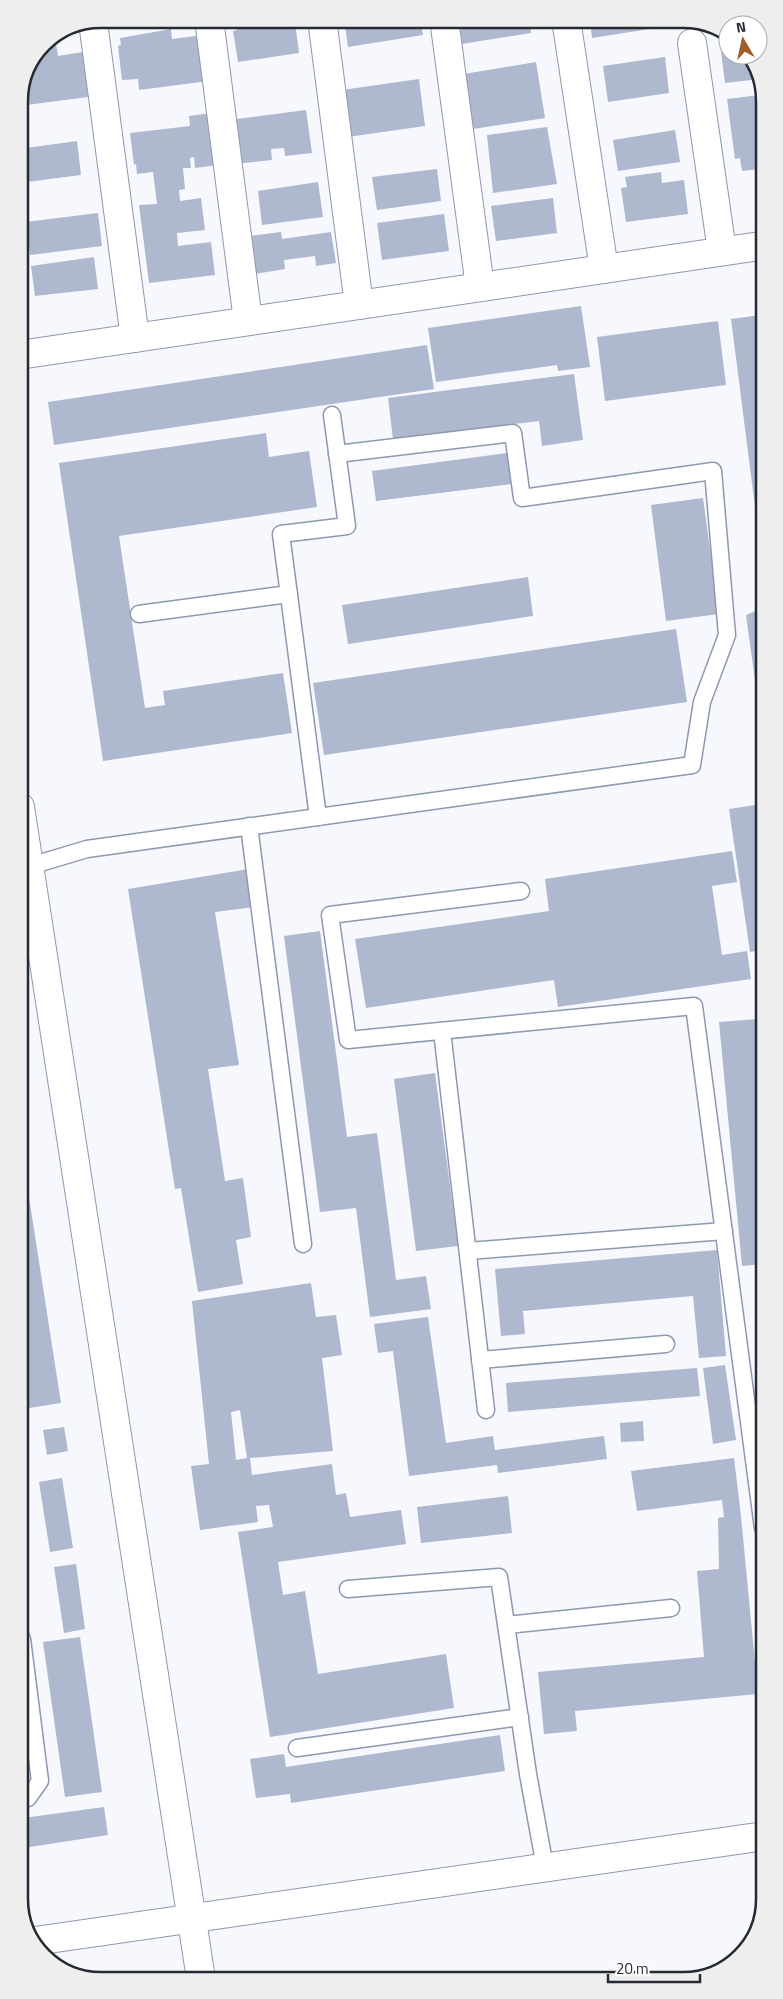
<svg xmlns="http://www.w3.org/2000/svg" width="783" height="1999" font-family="'Titillium Web',sans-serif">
<rect width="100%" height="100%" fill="#f6f8fd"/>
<g fill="#aeb8cf" fill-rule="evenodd">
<path d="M235,19H269L270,25L295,22L299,53L238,62L233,31L237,30Z"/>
<path d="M344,19H420L423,35L348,47Z"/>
<path d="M459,19H529L531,33L462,44Z"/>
<path d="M590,19H674L675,25L592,38Z"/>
<path d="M171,29L172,39L203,35L209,81L139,90L138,79L122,80L118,46L121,45L120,38Z"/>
<path d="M55,37L58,56L83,52L88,97L19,106V95L43,42Z"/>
<path d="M728,51V55H746L760,74V79L725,83L721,52Z"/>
<path d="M665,57L669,93L608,102L603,66Z"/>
<path d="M536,62L545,118L473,129L464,74Z"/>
<path d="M419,79L425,126L348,137L342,90Z"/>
<path d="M760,95V169L742,171L740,158L735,159L727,99Z"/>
<path d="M306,110L312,153L285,156L284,148L271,149L272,160L235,164L229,120Z"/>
<path d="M212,113L218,165L195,168L194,157L190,158L191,168H183L185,189L179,190L180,201L201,198L205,230L177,233L178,246L211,242L215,275L149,283L139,205L157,204L153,172L137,174L136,164L134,165L130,133L190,126L189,116Z"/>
<path d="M547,127L557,184L493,193L487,135Z"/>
<path d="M675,130L680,162L618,171L613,140Z"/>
<path d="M77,141L81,175L19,183V149Z"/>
<path d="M437,169L441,201L377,210L372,177Z"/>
<path d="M661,172L662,183L684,180L688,214L626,222L621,188L627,187L625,177Z"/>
<path d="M318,182L323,217L262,225L258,191Z"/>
<path d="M553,198L557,233L496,241L491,206Z"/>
<path d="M98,213L102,246L30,255L26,222Z"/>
<path d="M444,214L449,251L382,260L377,223Z"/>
<path d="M281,232L282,239L331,232L336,263L316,266L315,256L284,260L285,269L255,274L250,236Z"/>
<path d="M94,257L98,289L35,296L31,266Z"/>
<path d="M581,306L590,367L558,371L557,365L436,382L428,328Z"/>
<path d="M761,315V546H760L731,319Z"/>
<path d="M718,321L726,385L605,401L597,337Z"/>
<path d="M427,345L434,389L54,445L48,402Z"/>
<path d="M574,374L583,440L542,446L539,421L393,439L388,398Z"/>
<path d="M266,433L269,457L309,451L317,507L119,536L145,708L165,705L163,691L283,673L292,733L103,761L59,463Z"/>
<path d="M507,453L511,484L376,501L372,471Z"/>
<path d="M703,498L719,614L666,621L651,505Z"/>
<path d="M528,577L533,616L348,644L342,605Z"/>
<path d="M761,609V694L757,695L746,615Z"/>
<path d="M676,629L687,702L324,755L313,683Z"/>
<path d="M762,804V950L750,952L729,809Z"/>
<path d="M732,851L737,882L712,886L722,955L747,951L751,979L558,1007L554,980L366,1008L355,939L549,911L545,879Z"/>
<path d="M249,869L255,907L215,912L239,1065L208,1069L225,1181L243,1178L251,1237L236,1240L243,1284L198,1292L181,1188L175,1189L128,889Z"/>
<path d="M320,931L347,1137L377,1133L396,1280L426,1276L431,1309L370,1317L356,1208L320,1212L284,936Z"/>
<path d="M758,1019L762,1060L763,1264L742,1266L719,1022Z"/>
<path d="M435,1073L458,1246L416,1251L394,1079Z"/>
<path d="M21,1165H24L61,1403L23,1409Z"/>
<path d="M717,1250L726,1356L699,1358L693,1296L523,1311L525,1334L501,1336L495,1269Z"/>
<path d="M311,1283L316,1317L336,1315L342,1355L322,1358L333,1451L250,1458L252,1475L332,1464L336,1495L346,1493L350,1517L401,1510L406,1544L278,1562L283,1595L305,1591L318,1674L446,1654L454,1708L270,1737L238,1532L273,1527L269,1505L256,1506L258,1522L200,1530L191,1466L209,1464L192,1301ZM240,1410L247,1458L236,1460L231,1412Z"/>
<path d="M428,1317L446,1443L493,1436L495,1450L604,1436L607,1459L498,1473L497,1465L409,1476L393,1351L378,1353L374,1324Z"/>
<path d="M725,1365L736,1440L713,1444L703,1368Z"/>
<path d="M697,1368L700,1396L508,1412L506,1383Z"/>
<path d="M643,1421L644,1441L621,1442L620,1423Z"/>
<path d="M64,1427L68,1451L47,1455L43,1430Z"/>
<path d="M734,1458L741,1516L758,1694L575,1711L577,1731L544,1734L538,1672L704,1657L697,1571L719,1569L718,1518L724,1517L722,1500L637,1511L631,1471Z"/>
<path d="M62,1478L73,1548L50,1552L39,1482Z"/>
<path d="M508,1496L512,1533L421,1543L417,1507Z"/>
<path d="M76,1564L85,1629L64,1633L54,1567Z"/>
<path d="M80,1637L102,1792L65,1797L43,1642Z"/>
<path d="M500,1735L505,1771L291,1803L290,1794L256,1798L250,1759L284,1754L286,1767Z"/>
<path d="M104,1807L108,1835L23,1848V1818Z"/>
</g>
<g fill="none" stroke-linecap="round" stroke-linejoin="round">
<g stroke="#8e98ae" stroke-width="19">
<g id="lane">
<path d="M139,614L289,594"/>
<path d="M318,817L281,534L347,526L332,415"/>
<path d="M249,826L303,1244"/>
<path d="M30,866L87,849L692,765L702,702L727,635L713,471L522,498L513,433L337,454"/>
<path d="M521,891L330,915L348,1040L694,1006L763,1528"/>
<path d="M442,1031L486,1410"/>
<path d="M468,1251L724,1231"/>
<path d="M480,1360L666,1344"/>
<path d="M348,1589L499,1577L528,1774L545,1867"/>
<path d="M507,1625L671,1608"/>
<path d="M22,1639L40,1781L28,1798L23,1799"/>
<path d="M297,1748L520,1717"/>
</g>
</g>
<g stroke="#8e98ae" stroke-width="30">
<g id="street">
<path d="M209,19L248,321"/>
<path d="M322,19L359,305"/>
<path d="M444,19L480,287"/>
<path d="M566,19L604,269"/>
<path d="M93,22L135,338"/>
<path d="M692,43L722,251"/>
<path d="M19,355L760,246"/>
</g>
</g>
<g stroke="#8e98ae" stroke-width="30">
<g id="secondary">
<path d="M20,807L201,1979"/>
<path d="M35,1941L764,1836"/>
</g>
</g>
<use href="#lane" stroke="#fff" stroke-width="16"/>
<use href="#street" stroke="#fff" stroke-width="28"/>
<use href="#secondary" stroke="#fff" stroke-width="28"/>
</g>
<path d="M0 0H783V1999H0ZM101 28H683A73 73 0 0 1 756 101V1899A73 73 0 0 1 683 1972H101A73 73 0 0 1 28 1899V101A73 73 0 0 1 101 28Z" fill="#eeeeef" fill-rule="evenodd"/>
<path fill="none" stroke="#262a33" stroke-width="2.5" d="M101 28H683A73 73 0 0 1 756 101V1899A73 73 0 0 1 683 1972H101A73 73 0 0 1 28 1899V101A73 73 0 0 1 101 28Z"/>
<g transform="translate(743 40) rotate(351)"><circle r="24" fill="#ffffff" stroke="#a8aaad"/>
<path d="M0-4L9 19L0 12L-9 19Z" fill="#9e5d29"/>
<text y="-8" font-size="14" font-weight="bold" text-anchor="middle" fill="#262a33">N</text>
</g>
<path d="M608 1974v8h92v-8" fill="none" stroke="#262a33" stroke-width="2.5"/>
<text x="616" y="1974" font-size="15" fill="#262a33" stroke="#ffffff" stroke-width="4" paint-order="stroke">20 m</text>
</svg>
